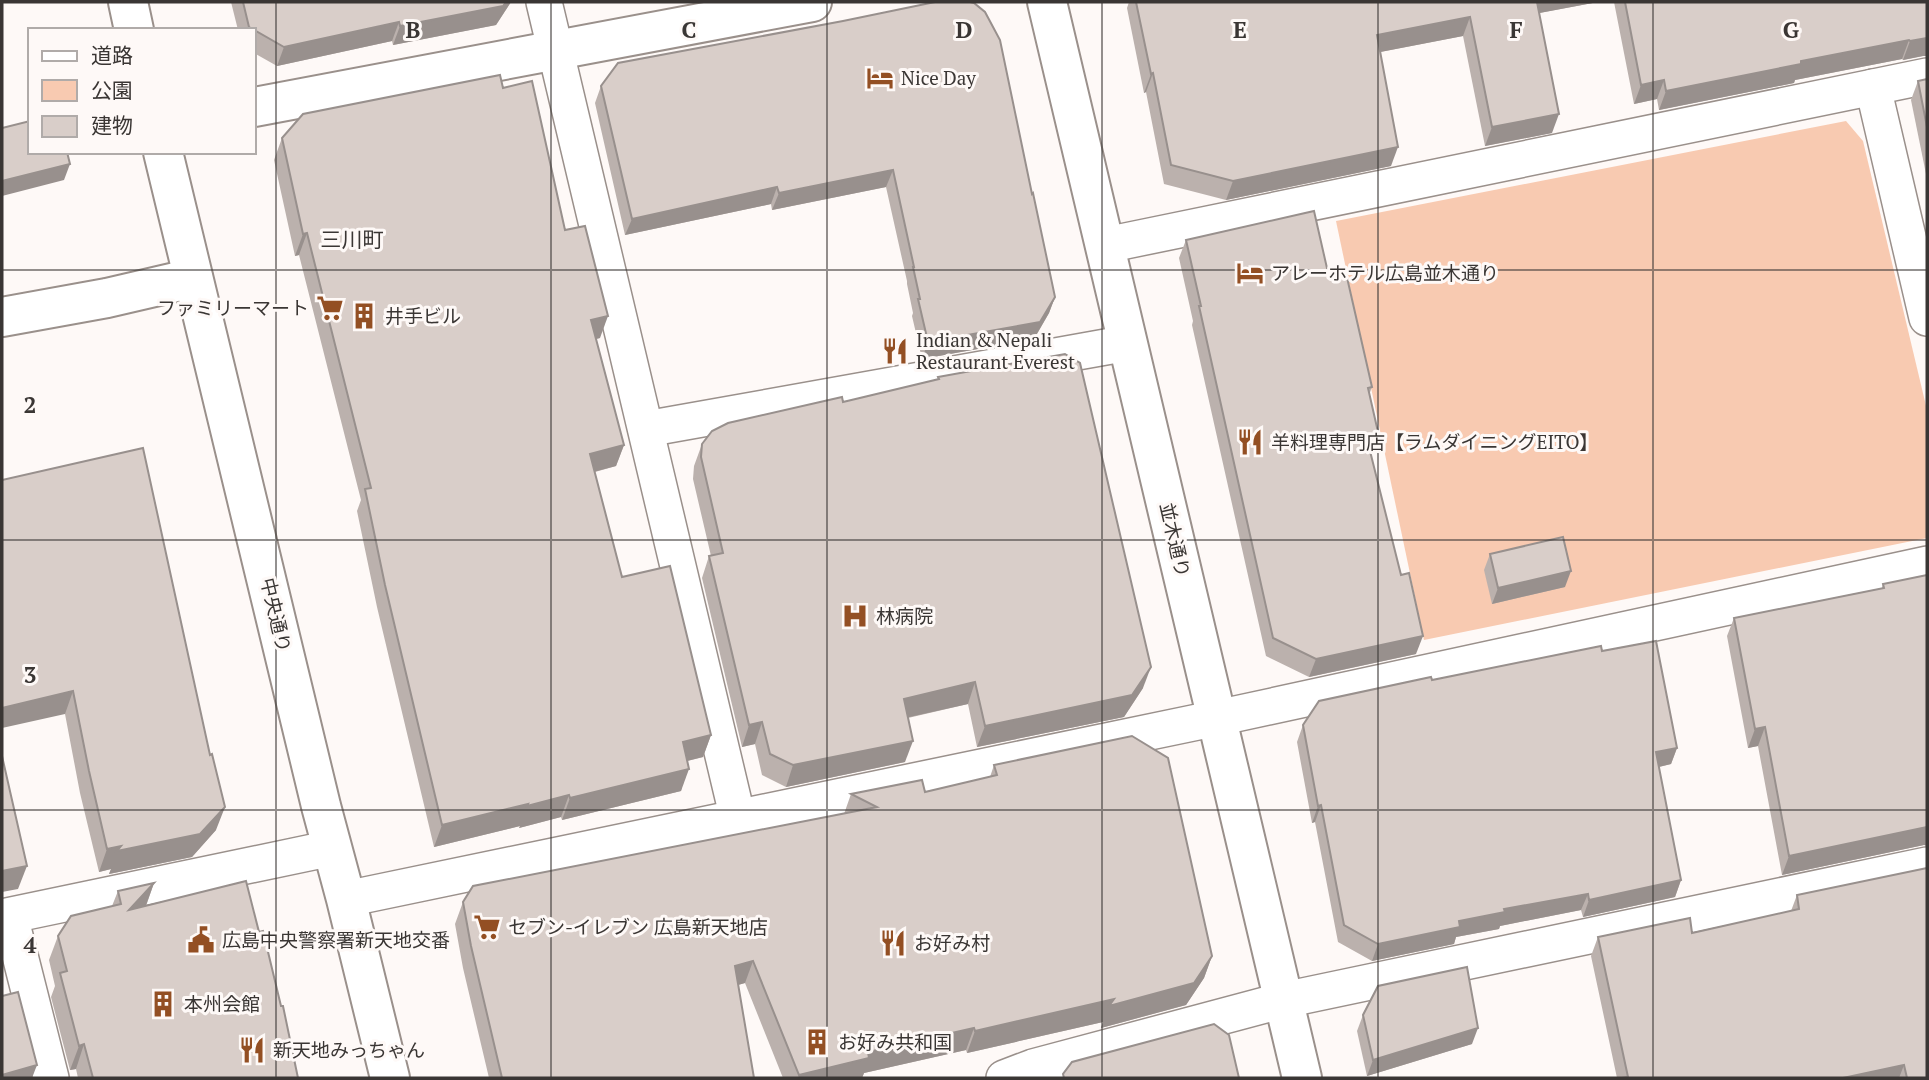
<svg xmlns="http://www.w3.org/2000/svg" width="1929" height="1080" font-family="'PT Serif','Noto Sans JP',serif">
<rect width="100%" height="100%" fill="#fef9f7"/>
<path fill="#f8cab1" d="M1846,121L1863,141L1927,410V538L1424,640L1336,221Z"/>
<g fill="none" stroke-linecap="round" stroke-linejoin="round">
<g stroke="#9a908b" stroke-width="38">
<g id="street">
<path d="M544,2L738,819"/>
<path d="M1873,87L1927,318"/>
<path d="M1106,245L1927,76"/>
<path d="M646,429L1128,343"/>
<path d="M346,899L1217,718L1927,564"/>
<path d="M10,916L51,1078"/>
<path d="M2,917L332,848"/>
<path d="M1004,1078L1033,1067L1284,1000L1927,865"/>
</g>
</g>
<g stroke="#9a908b" stroke-width="42">
<g id="secondary">
<path d="M128,2L134,30"/>
<path d="M1047,2L1302,1078"/>
<path d="M254,107L812,2"/>
<path d="M163,152L321,806L346,899L390,1078"/>
<path d="M2,317L107,298L193,278"/>
</g>
</g>
<use href="#street" stroke="#fff" stroke-width="35"/>
<use href="#secondary" stroke="#fff" stroke-width="38"/>
</g>
<g fill="#bbb1ad">
<path d="M231,2H511L496,25L393,45L392,41L277,66L254,53V30H238Z"/>
<path d="M1129,2H1598L1539,13L1552,133L1485,146L1463,36L1380,52L1391,166L1226,200L1164,184L1146,92L1144,93L1127,8Z"/>
<path d="M1614,2H1927L1923,56L1903,60L1902,59L1795,80L1794,83L1659,110L1657,99L1634,104Z"/>
<path d="M1927,79V179L1911,100L1918,81Z"/>
<path d="M601,86L1032,194L1055,297L1049,313L1034,339L922,359L912,316L913,313L907,284V281L886,187L772,210L771,204L625,235L595,103Z"/>
<path d="M503,88L565,230L600,338L596,339L624,445L616,466L595,472L622,577L711,735L703,757L687,761L681,791L562,820L561,817L519,828L520,826L434,847L377,607L357,511L361,500L299,255L295,256L274,160L282,138Z"/>
<path d="M1186,240L1329,277L1372,387L1369,395L1378,432L1370,451L1416,654L1309,677L1266,656L1192,325L1193,321L1179,258Z"/>
<path d="M938,377L1143,688L1124,717L977,747L968,704L908,718L905,762L786,787L762,775L755,744L742,747L702,578L709,556H711L693,479L694,466L702,444L843,402L937,380Z"/>
<path d="M2,480L216,830L192,857L109,874L111,869L99,872L80,793L65,714Z"/>
<path d="M1490,554L1565,587L1492,604L1484,570Z"/>
<path d="M1883,584L1924,845L1782,875L1758,746L1748,748L1727,636L1734,618L1882,588Z"/>
<path d="M1602,651L1677,748L1671,764L1659,767L1681,880L1675,897L1583,917L1581,910L1500,926L1499,929L1456,937L1454,944L1372,961L1338,942L1315,822L1312,823L1297,742L1303,725L1432,680Z"/>
<path d="M994,765L1212,956L1204,978L1186,1005L1101,1028L1103,1022L967,1053L966,1050L864,1073L862,1078H783L745,983L738,985L754,1078H489L463,968L455,924L463,902L844,814L851,794L925,792L990,777Z"/>
<path d="M154,883L146,906L259,932L298,1078H78L76,1069L70,1070L51,997L55,986L49,960L58,936L112,906L118,891Z"/>
<path d="M1797,895L1927,1078H1617L1591,956L1598,937L1692,933L1791,911Z"/>
<path d="M1363,1015L1472,1044L1367,1076L1357,1031Z"/>
</g>
<g fill="#98908d">
<path d="M506,2H511L496,25L393,45L400,26Z"/>
<path d="M1534,2H1598L1529,15Z"/>
<path d="M1470,17L1463,36L1370,54L1377,35Z"/>
<path d="M399,22L392,41L277,66L284,47Z"/>
<path d="M1927,38V56H1923L1903,60L1910,41Z"/>
<path d="M1909,40L1902,59L1795,80L1794,83L1659,110L1666,91L1801,61Z"/>
<path d="M1153,73L1146,92L1144,93L1151,74Z"/>
<path d="M1664,80L1657,99L1634,104L1641,85Z"/>
<path d="M1559,114L1552,133L1485,146L1492,127Z"/>
<path d="M1398,147L1391,166L1226,200L1233,181Z"/>
<path d="M70,164L64,180L2,196V181Z"/>
<path d="M893,170L886,187L772,210L779,193Z"/>
<path d="M777,187L771,204L625,235L632,219Z"/>
<path d="M307,233L299,255L295,256L303,234Z"/>
<path d="M1055,297L1049,313L1034,339L922,359L928,342Z"/>
<path d="M608,316L600,338L583,342L591,320Z"/>
<path d="M1378,432L1371,451L1359,453L1366,435Z"/>
<path d="M624,445L616,466L582,475L590,454Z"/>
<path d="M1571,571L1565,587L1492,604L1498,588Z"/>
<path d="M1423,636L1416,654L1309,677L1316,659Z"/>
<path d="M1151,667L1143,688L1124,717L977,747L985,726Z"/>
<path d="M975,682L968,704L896,720L904,699Z"/>
<path d="M73,691L65,714L2,728V708Z"/>
<path d="M762,722L755,744L742,747L749,725Z"/>
<path d="M1765,727L1758,746L1748,748L1755,729Z"/>
<path d="M711,735L703,757L675,764L683,742Z"/>
<path d="M913,741L905,762L786,787L793,765Z"/>
<path d="M1677,748L1671,764L1650,769L1656,752Z"/>
<path d="M689,769L681,791L562,820L570,798Z"/>
<path d="M569,795L561,817L519,828L520,826L434,847L442,825L528,804Z"/>
<path d="M1321,805L1315,822L1312,823L1318,806Z"/>
<path d="M225,807L216,830L192,857L109,874L111,869L99,872L107,849L121,846Z"/>
<path d="M1927,827V846L1924,845L1782,875L1789,856Z"/>
<path d="M27,866L18,889L2,892V871Z"/>
<path d="M1681,880L1675,897L1583,917L1589,900Z"/>
<path d="M154,883L145,908L129,910Z"/>
<path d="M1588,894L1581,910L1500,926L1499,929L1456,937L1454,944L1372,961L1378,944L1504,909Z"/>
<path d="M1212,956L1204,978L1186,1005L1101,1028L1103,1022L967,1053L975,1031Z"/>
<path d="M753,961L745,983L727,988L735,966Z"/>
<path d="M974,1028L966,1050L864,1073L862,1078H798L799,1075L868,1052Z"/>
<path d="M1478,1028L1472,1044L1367,1076L1373,1060Z"/>
<path d="M84,1044L76,1069L70,1070L79,1046Z"/>
<path d="M37,1065L32,1078H2V1075Z"/>
<path d="M1904,1065L1899,1078H1843Z"/>
</g>
<g fill="#d9cec9" stroke="#98908d" stroke-width="2">
<path d="M243,2H506L503,6L400,26L399,22L284,47L249,27Z"/>
<path d="M935,2H970L974,3L985,12L1000,40L1032,194L1033,193L1055,297L1040,322L928,342L918,299H920L913,267H914L893,170L779,193L777,187L632,219L601,86L618,63L843,21Z"/>
<path d="M1136,2H1537L1559,114L1492,127L1470,17L1377,35L1398,147L1233,181L1171,165L1153,73L1151,74Z"/>
<path d="M1625,2H1927V38L1910,41L1909,40L1801,61V64L1666,91L1664,80L1641,85Z"/>
<path d="M500,75L503,88L532,81L565,230L585,226L608,316L591,320L624,445L590,454L622,577L670,566L711,735L683,742L689,769L570,798L569,795L527,806L528,804L442,825L385,585L365,489L371,488L307,233L303,234L282,138L303,114Z"/>
<path d="M1927,79V127L1918,81Z"/>
<path d="M30,121V152H67L70,164L2,181V128Z"/>
<path d="M1314,211L1329,277L1346,273L1372,387L1368,388L1378,432L1366,435L1401,575L1409,573L1423,636L1316,659L1273,638L1199,306H1201L1186,240Z"/>
<path d="M1065,354L1080,363L1151,667L1132,695L985,726L975,682L904,699L913,741L793,765L770,754L762,722L749,725L709,556L723,553L701,457L702,444L712,431L728,423L842,397L843,402L939,379L938,377Z"/>
<path d="M143,448L210,755L212,754L225,807L200,834L117,851L121,846L107,849L89,771L73,691L2,708V480Z"/>
<path d="M1563,537L1571,571L1498,588L1490,554Z"/>
<path d="M1927,575V827L1789,856L1765,727L1755,729L1734,618L1884,588L1883,584Z"/>
<path d="M1656,641L1677,748L1656,752L1681,880L1589,900L1588,894L1504,909L1505,912L1459,921L1460,927L1378,944L1344,925L1321,805L1318,806L1303,725L1319,701L1431,677L1432,680L1601,646L1602,651Z"/>
<path d="M1132,736L1168,758L1212,956L1194,983L1109,1006L1114,999L975,1031L974,1028L868,1052L869,1058L799,1075L753,961L735,966L754,1078H502L471,946L463,902L473,886L877,807L851,794L922,780L925,792L997,775L994,765Z"/>
<path d="M2,756L27,866L2,871Z"/>
<path d="M1927,868V1078H1907L1904,1065L1843,1078H1622L1628,1077L1598,937L1690,918L1692,933L1799,909L1797,895Z"/>
<path d="M246,881L259,932L263,931L281,1006H283L298,1078H93L84,1044L79,1046L60,973L67,971L58,936L71,916L121,904L118,891L154,883L129,910Z"/>
<path d="M1467,967L1478,1028L1373,1060L1363,1015L1378,986Z"/>
<path d="M18,992L37,1065L2,1075V996Z"/>
<path d="M1214,1024L1229,1035L1239,1078H1064L1063,1074L1072,1062Z"/>
</g>
<path fill="none" stroke="#3a3634" stroke-width="2" stroke-opacity="0.55" d="M276,2V1078M551,2V1078M827,2V1078M1102,2V1078M1378,2V1078M1653,2V1078M2,270H1927M2,540H1927M2,810H1927"/>
<defs>
<g id="hotel-bare" transform="scale(2.1)"><path d="M-6-4.5h1.5V1H6V5H4.5V3h-9V5H-6ZM-4 0a1.8 1.8 0 1 1 3.6 0ZM.5 0V-2.5h3Q6-2.5 6 0Z" fill="#934f23" stroke="#fef9f7" stroke-width="2.5" paint-order="stroke"/></g>
<g id="supermarket-bare" transform="scale(2.1)"><path d="M-6-5.5h2.5l.6 2H6L4.5 2H-2.5L-4.4-4H-6ZM-1.5 3.2a1.3 1.3 0 1 0 .1 0ZM3 3.2a1.3 1.3 0 1 0 .1 0Z" fill="#934f23" stroke="#fef9f7" stroke-width="2.5" paint-order="stroke"/></g>
<g id="building-bare" transform="scale(2.1)"><path d="M-4-6H4V6H1V3H-1V6H-4ZM-2.5-4.3h1.7v1.8h-1.7ZM.8-4.3h1.7v1.8H.8ZM-2.5-1h1.7V.8h-1.7ZM.8-1h1.7V.8H.8Z" fill="#934f23" stroke="#fef9f7" stroke-width="2.5" paint-order="stroke"/></g>
<g id="restaurant-bare" transform="scale(2.1)"><path d="M-5-6h1v4h1v-4h1v4h1v-4h1v5L-1.5 .5V6h-2V.5L-5-1ZM5-6V6H3V1.5H1.5Q1.5-4 5-6Z" fill="#934f23" stroke="#fef9f7" stroke-width="2.5" paint-order="stroke"/></g>
<g id="hospital-bare" transform="scale(2.1)"><path d="M-5-5h3v3.5h4V-5h3V5h-3V1.5h-4V5h-3Z" fill="#934f23" stroke="#fef9f7" stroke-width="2.5" paint-order="stroke"/></g>
<g id="civic-bare" transform="scale(2.1)"><path d="M-.6-6.5H3V-4.5H.6V-3L4-1V1h2V6H-6V1h2V-1L-.6-3ZM-1.2 2.5V6h2.4V2.5Z" fill="#934f23" stroke="#fef9f7" stroke-width="2.5" paint-order="stroke"/></g>
</defs>
<g fill-rule="evenodd">
<use href="#hotel-bare" x="880" y="78"/>
<use href="#hotel-bare" x="1250" y="273"/>
<use href="#supermarket-bare" x="330" y="308"/>
<use href="#building-bare" x="364" y="316"/>
<use href="#restaurant-bare" x="895" y="351"/>
<use href="#restaurant-bare" x="1250" y="442"/>
<use href="#hospital-bare" x="855" y="616"/>
<use href="#supermarket-bare" x="487" y="927"/>
<use href="#civic-bare" x="201" y="940"/>
<use href="#restaurant-bare" x="893" y="943"/>
<use href="#building-bare" x="163" y="1004"/>
<use href="#building-bare" x="817" y="1042"/>
<use href="#restaurant-bare" x="252" y="1050"/>
</g>
<g text-anchor="middle" stroke-width="6" stroke-linejoin="round" paint-order="stroke">
<g font-size="19" fill="#3a3634" stroke="#fef9f7" text-anchor="start">
<text x="901" y="85">Nice Day</text>
<text x="1271" y="280">アレーホテル広島並木通り</text>
<text x="309" y="315" text-anchor="end">ファミリーマート</text>
<text x="385" y="323">井手ビル</text>
<text x="916" y="347">Indian &amp; Nepali<tspan x="916" dy="22">Restaurant Everest</tspan></text>
<text x="1271" y="449">羊料理専門店【ラムダイニングEITO】</text>
<text x="876" y="623">林病院</text>
<text x="508" y="934">セブン-イレブン 広島新天地店</text>
<text x="222" y="947">広島中央警察署新天地交番</text>
<text x="914" y="950">お好み村</text>
<text x="184" y="1011">本州会館</text>
<text x="838" y="1049">お好み共和国</text>
<text x="273" y="1057">新天地みっちゃん</text>
</g>
<g font-size="19" fill="#3a3634" stroke="#fef9f7">
<text transform="translate(1175 540) rotate(77)" y="7">並木通り</text>
<text transform="translate(276 615) rotate(77)" y="7">中央通り</text>
</g>
<g font-size="21" fill="#3a3634" stroke="#fef9f7">
<text x="352" y="247">三川町</text>
</g>
</g>
<g font-size="23" text-anchor="middle" font-weight="bold" fill="#3a3634" stroke="#fef9f7" stroke-width="6" stroke-linejoin="round" paint-order="stroke">
<text x="413" y="38">B</text>
<text x="689" y="38">C</text>
<text x="964" y="38">D</text>
<text x="1240" y="38">E</text>
<text x="1516" y="38">F</text>
<text x="1791" y="38">G</text>
<text x="30" y="413">2</text>
<text x="30" y="683">3</text>
<text x="30" y="953">4</text>
</g>
<rect width="1929" height="1080" fill="none" stroke="#3a3634" stroke-width="7"/>
<rect x="28" y="28" width="228" height="126" fill="#fef9f7" stroke="#b0aba9" stroke-width="2"/>
<rect x="42" y="51" width="35" height="10" fill="#ffffff" stroke="#b0aba9" stroke-width="2"/>
<text x="91" y="63" font-size="21" fill="#3a3634">道路</text>
<rect x="42" y="80" width="35" height="21" fill="#f8cab1" stroke="#b0aba9" stroke-width="2"/>
<text x="91" y="98" font-size="21" fill="#3a3634">公園</text>
<rect x="42" y="116" width="35" height="21" fill="#d9cec9" stroke="#b0aba9" stroke-width="2"/>
<text x="91" y="133" font-size="21" fill="#3a3634">建物</text>
</svg>
